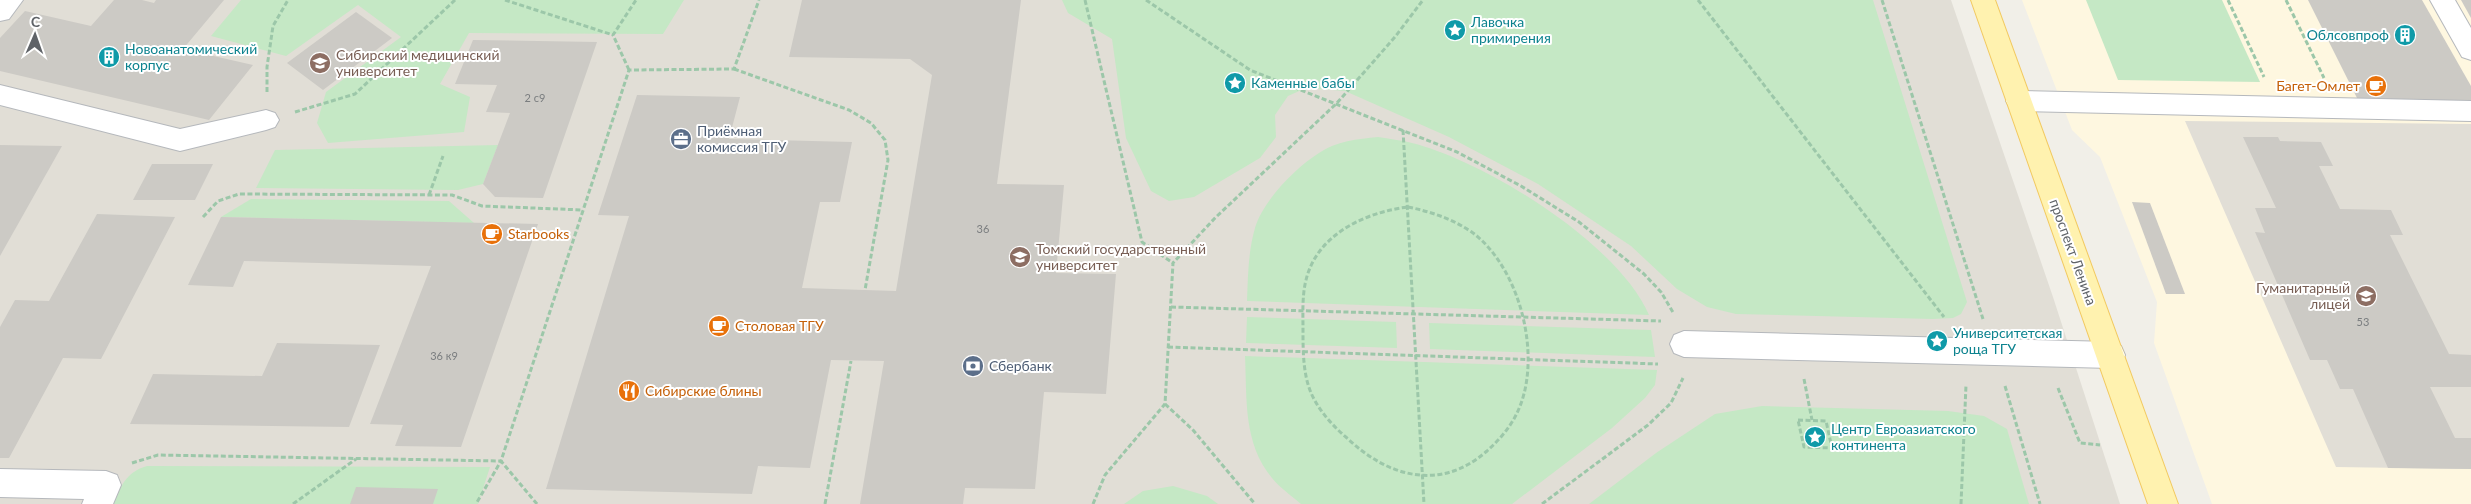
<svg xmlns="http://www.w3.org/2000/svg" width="2471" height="504" font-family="Lato,sans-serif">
<rect width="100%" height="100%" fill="#f1efe8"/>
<path fill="#fef7e0" d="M2022,0H2471V504H2212L2154,343L2157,302L2100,157L2072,130Z"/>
<g fill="#e1ded6">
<path d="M0,0H1951L2053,297L2120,504H0Z"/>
<path d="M2185,121L2471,124V469L2336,467Z"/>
</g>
<g fill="#c5e8c5">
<path d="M241,0H684L663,34L469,33L440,84L470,97L464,132L328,143L317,123L326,92L401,37L358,5L286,56L211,36Z"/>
<path d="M1062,0H1873L1967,302L1961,314L1953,318L1933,319L1736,314L1707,307L1677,289L1631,246L1538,184L1449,137L1345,91L1306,88L1288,96L1275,115L1276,137L1260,158L1194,197L1169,201L1151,191L1126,138L1112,39L1068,13Z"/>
<path d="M2086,0H2222L2260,82L2118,80Z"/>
<path d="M1378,137C1389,139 1401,140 1412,143C1485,161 1619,244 1649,315L1247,301C1248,277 1248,252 1255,228C1262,202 1296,167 1319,153C1336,141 1358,139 1378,137Z"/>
<path d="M498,145L483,184L458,190L256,188L275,150Z"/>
<path d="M251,199L449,201L474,223L221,217Z"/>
<path d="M1247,317L1396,322L1397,348L1246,343Z"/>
<path d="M1429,323L1651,330L1655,357L1430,349Z"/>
<path d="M1245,356L1657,370L1655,385L1645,398L1612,428L1512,504H1301C1292,496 1280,488 1272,478C1243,443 1247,399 1245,356Z"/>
<path d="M1762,406L1948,411L1984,416L2007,429L2029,504H1589L1656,453L1715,414Z"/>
<path d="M147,466L490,467L478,504H113C121,486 126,472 147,466Z"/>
<path d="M1173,486L1207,496L1218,504H1124L1143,491Z"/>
</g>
<g fill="#cccac5">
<path d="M114,0H142L154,3L156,0H224L183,49L253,65L209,120L0,71V38L25,11L91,26Z"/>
<path d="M802,0H1021L997,184L1064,185L1056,273L1116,274L1106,394L1044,392L1035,489L965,488L963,504H860L884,361L831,360L810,468L758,466L752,494L546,489L629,216L598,215L637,95L740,97L729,139L852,142L840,202H820L802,288L896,291L932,75L910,59L789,57Z"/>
<path d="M2308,0H2422L2471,86V105L2360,104Z"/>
<path d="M2461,0H2471V18Z"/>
<path d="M356,12L392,38L323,90L287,63Z"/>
<path d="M473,40L597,42L543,198L495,197L483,184L510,113L486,112L497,85L455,84Z"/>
<path d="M2243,137H2278L2280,141L2321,142L2333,166H2319L2340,209L2391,210L2403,235H2390L2449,354L2471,355V387H2430L2455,438H2471V469L2388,468L2353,389H2340L2327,360H2310L2255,232L2265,233L2255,208H2276Z"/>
<path d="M0,145L62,146L0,256Z"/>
<path d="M152,164H213L195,200H133Z"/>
<path d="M2132,202L2150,203L2185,294H2166Z"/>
<path d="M97,214L175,217L101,359L63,358L9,458H0V327L15,300L49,301Z"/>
<path d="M221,217L538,224L461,447L395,446L403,425L370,424L431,266L244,261L233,287L188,285Z"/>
<path d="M277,343L380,345L349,427L130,424L153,374L262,376Z"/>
<path d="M356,487L438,489L433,504H350Z"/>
</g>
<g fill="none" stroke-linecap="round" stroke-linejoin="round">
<g stroke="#b5b8bc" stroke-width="2">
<g id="minor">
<path d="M0,0H23L9,19L0,21Z"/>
<path d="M2430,0H2455L2471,28V60L2462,57Z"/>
<path d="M0,85L180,129L266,110L275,113L279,120L275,127L266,130L180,151L0,105Z"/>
<path d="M2019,91L2471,101V121L2019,111L2010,108L2006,101L2010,94Z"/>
<path d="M1684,331L2111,342L2121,346L2125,355L2121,364L2111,368L1684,357L1674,353L1670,344L1674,335Z"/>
<path d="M0,469L106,471L117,475L121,485L113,504H82L84,499L0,497Z"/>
</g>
</g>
<g stroke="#f2c960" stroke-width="2">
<path id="major" d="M1971,0H1995L2178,504H2148Z"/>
</g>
<g stroke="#9cc7a9" stroke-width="3" stroke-dasharray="5 2.5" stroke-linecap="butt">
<path d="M505,0L613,35"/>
<path d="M1085,0L1142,242L1173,263"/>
<path d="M1146,0L1250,70L1457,152L1521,186L1579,222L1644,274L1661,292L1674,314"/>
<path d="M1698,0L1944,317"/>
<path d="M1882,0L1983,319"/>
<path d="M2228,0L2264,77"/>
<path d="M2286,0L2324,78"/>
<path d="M734,69L849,110L871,123L885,140L888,160L865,290"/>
<path d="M629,70L613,35L636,0"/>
<path d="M267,92V67L273,26L288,0"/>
<path d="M295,112L355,94L455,0"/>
<path d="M1403,130L1424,504"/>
<path d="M429,195L443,156"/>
<path d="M1408,207C1432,212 1453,219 1473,233C1521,269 1544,361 1516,415C1509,429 1498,441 1487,451C1440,492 1388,477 1347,438C1334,427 1322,414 1314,399C1303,379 1303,353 1303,330C1303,313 1302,296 1306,280C1317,234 1366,212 1408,207Z"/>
<path d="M203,217L218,201L239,194L452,195L482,206L583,210"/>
<path d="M1171,307L1661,321"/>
<path d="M1168,347L1658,364"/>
<path d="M1804,379L1812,420"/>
<path d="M2005,386L2040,504"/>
<path d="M2058,388L2080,443L2100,445"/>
<path d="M1165,404L1193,430L1255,504"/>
<path d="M1798,420L1826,421L1832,448L1804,447Z"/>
<path d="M132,463L158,455L501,461L476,504"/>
<path d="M293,504L356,459"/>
<path d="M537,504L501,461L629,70L734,69L759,0"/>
<path d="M825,504L851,361"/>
<path d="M1093,504L1105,475L1165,404L1173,263L1215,218L1337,103L1395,37L1423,0"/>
<path d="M1542,504L1648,425L1671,403L1683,378"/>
<path d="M1961,504L1966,385"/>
</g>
<use href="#minor" fill="#fff" fill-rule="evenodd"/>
<use href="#major" fill="#fff2af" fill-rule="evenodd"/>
</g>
<defs>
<g id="sight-disc" transform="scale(1.125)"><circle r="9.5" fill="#0f9aa8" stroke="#fff"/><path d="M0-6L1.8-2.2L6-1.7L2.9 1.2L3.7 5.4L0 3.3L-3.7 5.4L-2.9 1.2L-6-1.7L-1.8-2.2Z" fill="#fff"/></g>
<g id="building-disc" transform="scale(1.125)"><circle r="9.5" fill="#0f9aa8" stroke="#fff"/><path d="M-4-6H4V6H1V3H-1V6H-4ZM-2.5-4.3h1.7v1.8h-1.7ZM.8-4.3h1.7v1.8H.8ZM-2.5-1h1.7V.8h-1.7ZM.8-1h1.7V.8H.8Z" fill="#fff"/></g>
<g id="university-disc" transform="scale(1.125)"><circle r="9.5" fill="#8d6e63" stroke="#fff"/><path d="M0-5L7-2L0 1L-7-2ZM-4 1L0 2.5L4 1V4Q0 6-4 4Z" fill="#fff"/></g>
<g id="cafe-disc" transform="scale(1.125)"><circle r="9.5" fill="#e8710a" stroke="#fff"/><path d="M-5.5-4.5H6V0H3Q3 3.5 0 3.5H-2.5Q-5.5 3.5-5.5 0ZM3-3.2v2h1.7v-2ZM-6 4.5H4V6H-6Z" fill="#fff"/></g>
<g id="office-disc" transform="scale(1.125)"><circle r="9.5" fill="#5c6f8a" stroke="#fff"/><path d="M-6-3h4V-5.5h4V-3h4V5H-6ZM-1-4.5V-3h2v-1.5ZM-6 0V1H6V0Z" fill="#fff"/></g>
<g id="school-disc" transform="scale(1.125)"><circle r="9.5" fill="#8d6e63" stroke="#fff"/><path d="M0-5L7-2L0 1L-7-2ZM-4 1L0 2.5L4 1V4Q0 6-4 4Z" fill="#fff"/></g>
<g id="bank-disc" transform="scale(1.125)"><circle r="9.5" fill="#5c6f8a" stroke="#fff"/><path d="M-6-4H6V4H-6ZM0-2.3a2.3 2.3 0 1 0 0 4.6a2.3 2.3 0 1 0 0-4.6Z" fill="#fff"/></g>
<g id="restaurant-disc" transform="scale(1.125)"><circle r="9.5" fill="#e8710a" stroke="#fff"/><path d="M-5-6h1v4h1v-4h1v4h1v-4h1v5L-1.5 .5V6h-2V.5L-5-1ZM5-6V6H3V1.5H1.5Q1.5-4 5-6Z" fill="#fff"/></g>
</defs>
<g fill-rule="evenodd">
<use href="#sight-disc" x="1455" y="30"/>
<use href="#building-disc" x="2405" y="35"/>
<use href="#building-disc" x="109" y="57"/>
<use href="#university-disc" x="320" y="63"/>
<use href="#sight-disc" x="1235" y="83"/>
<use href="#cafe-disc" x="2376" y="86"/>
<use href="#office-disc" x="681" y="139"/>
<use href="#cafe-disc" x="492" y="234"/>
<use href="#university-disc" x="1020" y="257"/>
<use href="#school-disc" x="2366" y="296"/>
<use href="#cafe-disc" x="719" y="326"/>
<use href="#sight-disc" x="1937" y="341"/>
<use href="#bank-disc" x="973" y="366"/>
<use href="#restaurant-disc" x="629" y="391"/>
<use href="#sight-disc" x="1815" y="437"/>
</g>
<g text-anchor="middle" stroke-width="4" stroke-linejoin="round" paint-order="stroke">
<g font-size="11" fill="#7a7d7f">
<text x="535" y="102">2 с9</text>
<text x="983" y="233">36</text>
<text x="2363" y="326">53</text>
<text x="444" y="360">36 к9</text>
</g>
<g font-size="14" fill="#0d838f" stroke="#fff" text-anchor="start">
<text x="1471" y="27">Лавочка<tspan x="1471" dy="16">примирения</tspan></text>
<text x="2389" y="40" text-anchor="end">Облсовпроф</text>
<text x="125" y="54">Новоанатомический<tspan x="125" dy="16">корпус</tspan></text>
<text x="1251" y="88">Каменные бабы</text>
<text x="1953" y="338">Университетская<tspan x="1953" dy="16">роща ТГУ</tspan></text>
<text x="1831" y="434">Центр Евроазиатского<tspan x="1831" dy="16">континента</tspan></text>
</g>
<g font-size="14" fill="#785e54" stroke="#fff" text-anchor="start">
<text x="336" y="60">Сибирский медицинский<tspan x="336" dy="16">университет</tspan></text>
<text x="1036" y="254">Томский государственный<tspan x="1036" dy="16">университет</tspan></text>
<text x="2350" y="293" text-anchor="end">Гуманитарный<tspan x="2350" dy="16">лицей</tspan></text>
</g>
<g font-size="14" fill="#c56008" stroke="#fff" text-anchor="start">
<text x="2360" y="91" text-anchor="end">Багет-Омлет</text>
<text x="508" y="239">Starbooks</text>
<text x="735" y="331">Столовая ТГУ</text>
<text x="645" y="396">Сибирские блины</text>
</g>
<g font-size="14" fill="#4e5e75" stroke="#fff" text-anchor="start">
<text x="697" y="136">Приёмная<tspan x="697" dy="16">комиссия ТГУ</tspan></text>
<text x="989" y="371">Сбербанк</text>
</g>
<g font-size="14" fill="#5f6368" stroke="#fff">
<text transform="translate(2073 252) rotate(70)" y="5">проспект Ленина</text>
</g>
</g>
<g transform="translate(35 35) rotate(2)" stroke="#ffffff" stroke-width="4" paint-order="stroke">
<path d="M0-4L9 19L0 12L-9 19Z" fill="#5f6368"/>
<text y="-8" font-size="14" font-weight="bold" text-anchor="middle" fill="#5f6368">С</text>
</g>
</svg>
